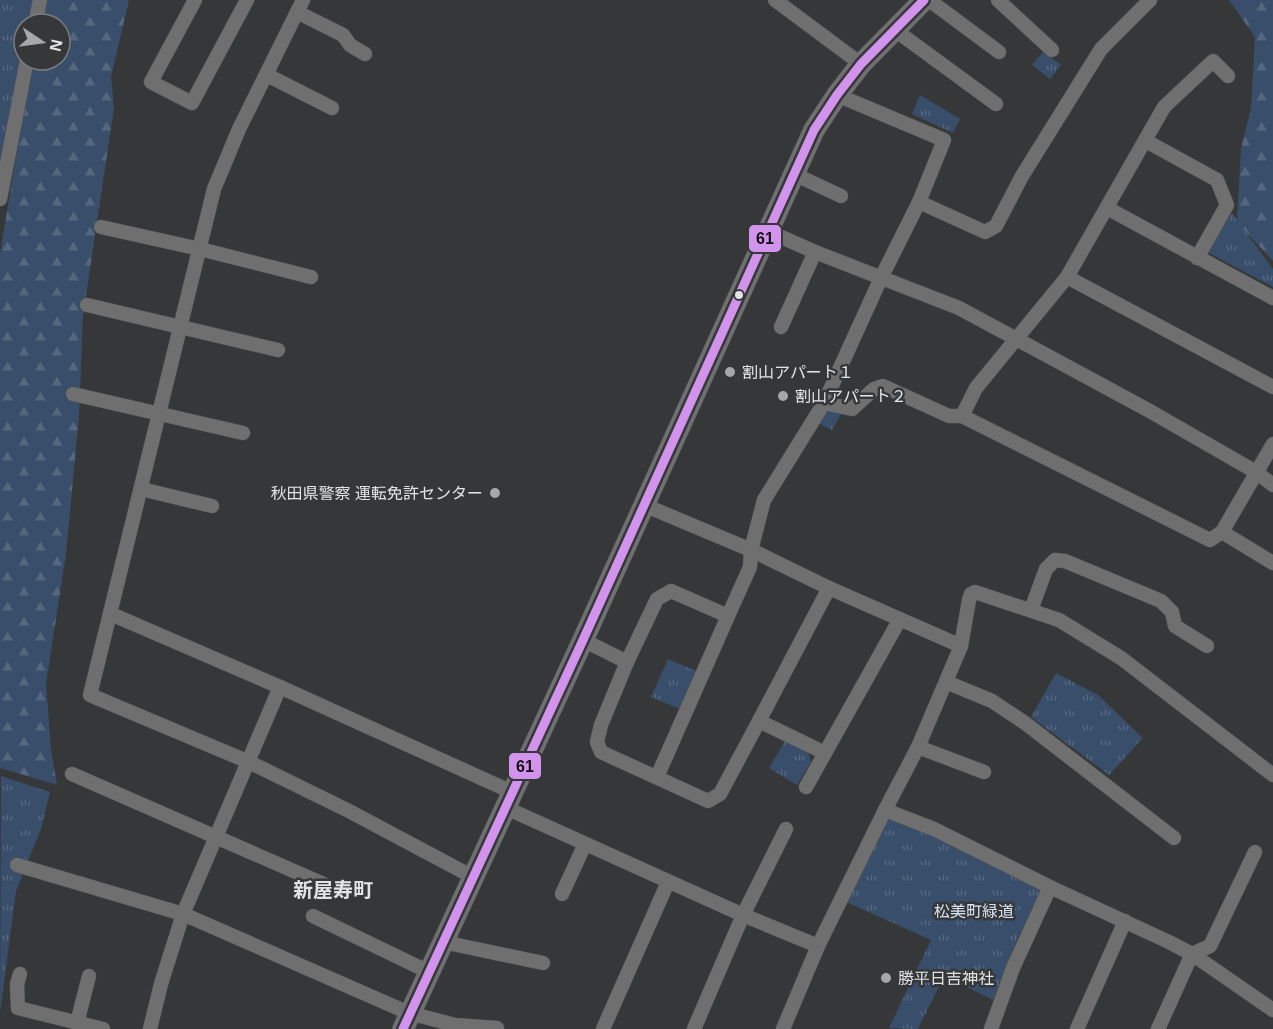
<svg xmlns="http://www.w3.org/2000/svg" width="1273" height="1029" font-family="Arial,'Noto Sans JP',sans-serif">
<defs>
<pattern id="grass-tufts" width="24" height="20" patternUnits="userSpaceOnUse" patternTransform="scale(1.5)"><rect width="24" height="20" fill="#384e6a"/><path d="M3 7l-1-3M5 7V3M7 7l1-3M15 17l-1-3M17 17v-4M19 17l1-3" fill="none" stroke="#54677f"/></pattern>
<pattern id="forest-firs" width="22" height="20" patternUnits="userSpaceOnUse" patternTransform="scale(1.5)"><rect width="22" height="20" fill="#384e6a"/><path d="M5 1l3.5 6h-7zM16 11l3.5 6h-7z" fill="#54677f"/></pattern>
</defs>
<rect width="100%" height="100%" fill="#363738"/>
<g fill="url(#grass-tufts)">
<path d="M0,0H33L28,24H24V46L0,171Z"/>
<path d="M1043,52L1061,65L1050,79L1032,65Z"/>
<path d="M920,95L960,119L953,133L912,114Z"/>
<path d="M1232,213L1273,269V287L1207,252Z"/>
<path d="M828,407L841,414L832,430L820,424Z"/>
<path d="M668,659L696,671L680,709L651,697Z"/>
<path d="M1056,673L1098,695L1143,738L1109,775L1031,717Z"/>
<path d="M786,739L808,752L811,762L797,785L769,768Z"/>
<path d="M1,776L50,792L41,829L16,891L0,1013Z"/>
<path d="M887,815L934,834L1042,888L1017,940L993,1000L944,976L918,1029L889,1028L931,940L844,901Z"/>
</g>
<g fill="url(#forest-firs)">
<path d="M47,0H129L111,77L114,108L83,316L79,416L66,554L46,684L51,749L57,785L0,768V254L20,132L35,60H60V24H42Z"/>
<path d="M1229,0H1273V261L1237,222L1241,149L1251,108L1255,37Z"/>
</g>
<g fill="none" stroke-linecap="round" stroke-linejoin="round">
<g stroke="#525354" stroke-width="15">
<g id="street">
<path d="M195,0L151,82L192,103L247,0"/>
<path d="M303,0L239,129L214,189L90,695L249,762L349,811L473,877"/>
<path d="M775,0L861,64"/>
<path d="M929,0L999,52"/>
<path d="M998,0L1052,50"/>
<path d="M297,12L343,35L350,45L365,54"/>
<path d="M35,24L40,0"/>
<path d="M895,30L996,104"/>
<path d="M267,75L332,108"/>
<path d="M1146,141L1217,180L1227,205L1197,258"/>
<path d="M794,174L841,196"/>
<path d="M0,199L27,60"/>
<path d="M919,202L985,232L996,226L1022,176L1101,49L1150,0"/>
<path d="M1107,208L1273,298"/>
<path d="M101,227L200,249L311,277"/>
<path d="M768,231L815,252L959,308L1148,410L1256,472L1273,485"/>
<path d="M1067,277L1273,387"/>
<path d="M87,305L278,350"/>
<path d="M781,327L815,252"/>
<path d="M73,394L243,433"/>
<path d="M824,403L852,409L874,389L883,386L949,416H962"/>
<path d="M1273,444L1222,532L1273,563"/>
<path d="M141,489L212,506"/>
<path d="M644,505L751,550L829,588L961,646L918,747L885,810L818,946L783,1029"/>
<path d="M1222,532L1210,540L962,416L976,388L1067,277L1164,107L1213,61L1228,76"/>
<path d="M1031,610L1046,569L1055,560L1065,561L1161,601L1172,612L1175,626L1207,646"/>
<path d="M111,614L280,687L512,792"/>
<path d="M583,640L627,662"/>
<path d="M961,646L969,600L971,594L975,592L1059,620L1121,658L1273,775"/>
<path d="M946,682L992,701L1025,723L1174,838"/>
<path d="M759,721L829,588"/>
<path d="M918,747L984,772"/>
<path d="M825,753L759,721L720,794L708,801L601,752L597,742L601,725L627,662L657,599L671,591L728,616L750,567L751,550L764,500L824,403L881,278L919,202L944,140L837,95"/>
<path d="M72,774L328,886"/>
<path d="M657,777L728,616"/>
<path d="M806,787L900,619"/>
<path d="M504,807L743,915L818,946"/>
<path d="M885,810L934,829L1050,887L1169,942L1192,954L1273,1010"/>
<path d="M17,865L183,914L409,1013L455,1025L497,1028"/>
<path d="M562,894L585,844"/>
<path d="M313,916L429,972"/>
<path d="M443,942L543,963"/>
<path d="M20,974L17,984L18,1008L103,1029"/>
<path d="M77,1023L89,976"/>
<path d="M150,1029L161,984L183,914L280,687"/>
<path d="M603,1029L668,882"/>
<path d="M694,1029L743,915L786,829"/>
<path d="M991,1029L1013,968L1050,887"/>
<path d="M1077,1029L1125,921"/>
<path d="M1158,1029L1192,954L1210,946L1255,852"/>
</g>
</g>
<g stroke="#525354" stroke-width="22">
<path id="primary" d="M403,1029L583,640L814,130L837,95L861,64L924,0"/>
</g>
<use href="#street" stroke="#6f6f70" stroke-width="14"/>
<use href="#primary" stroke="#707072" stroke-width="21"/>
<g stroke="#353739" stroke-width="14">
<path id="bus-1" d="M403,1029L583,640L814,130L837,95L861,64L924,0"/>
</g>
<use href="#bus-1" stroke="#d193ec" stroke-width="9"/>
</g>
<circle fill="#e2e3e5" stroke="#353739" stroke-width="2" cx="739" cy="295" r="5"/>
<g fill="#a6a7a8" stroke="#353739" stroke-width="2">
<circle cx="730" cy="372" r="6"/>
<circle cx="783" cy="396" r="6"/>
<circle cx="495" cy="493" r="6"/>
<circle cx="886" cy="978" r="6"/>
</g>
<g text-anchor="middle" stroke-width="5" stroke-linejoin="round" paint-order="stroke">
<g font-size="16" fill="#e2e3e5" stroke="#353739" text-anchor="start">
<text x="742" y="378">割山アパート１</text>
<text x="795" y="402">割山アパート２</text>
<text x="483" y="499" text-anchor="end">秋田県警察 運転免許センター</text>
<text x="898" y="984">勝平日吉神社</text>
</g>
<g font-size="16" fill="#d7e2f1" stroke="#353739">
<text x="974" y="917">松美町緑道</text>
</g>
<g font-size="20" font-weight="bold" fill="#e2e3e5" stroke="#353739">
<text x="333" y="897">新屋寿町</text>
</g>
</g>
<g stroke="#353739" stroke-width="2">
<rect x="748" y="224" width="34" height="29" rx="6" fill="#d193ec"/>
<rect x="508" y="752" width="34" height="28" rx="6" fill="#d193ec"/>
</g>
<g font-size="16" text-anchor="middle" font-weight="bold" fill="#111">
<text x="765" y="244">61</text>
<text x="525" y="772">61</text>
</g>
<g transform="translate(42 42) rotate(103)"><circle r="28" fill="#353739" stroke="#7a7c7e" stroke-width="1.5"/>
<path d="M0-4.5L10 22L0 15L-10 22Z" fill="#a6a7a8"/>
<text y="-9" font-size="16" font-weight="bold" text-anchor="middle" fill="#e2e3e5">N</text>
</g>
</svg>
